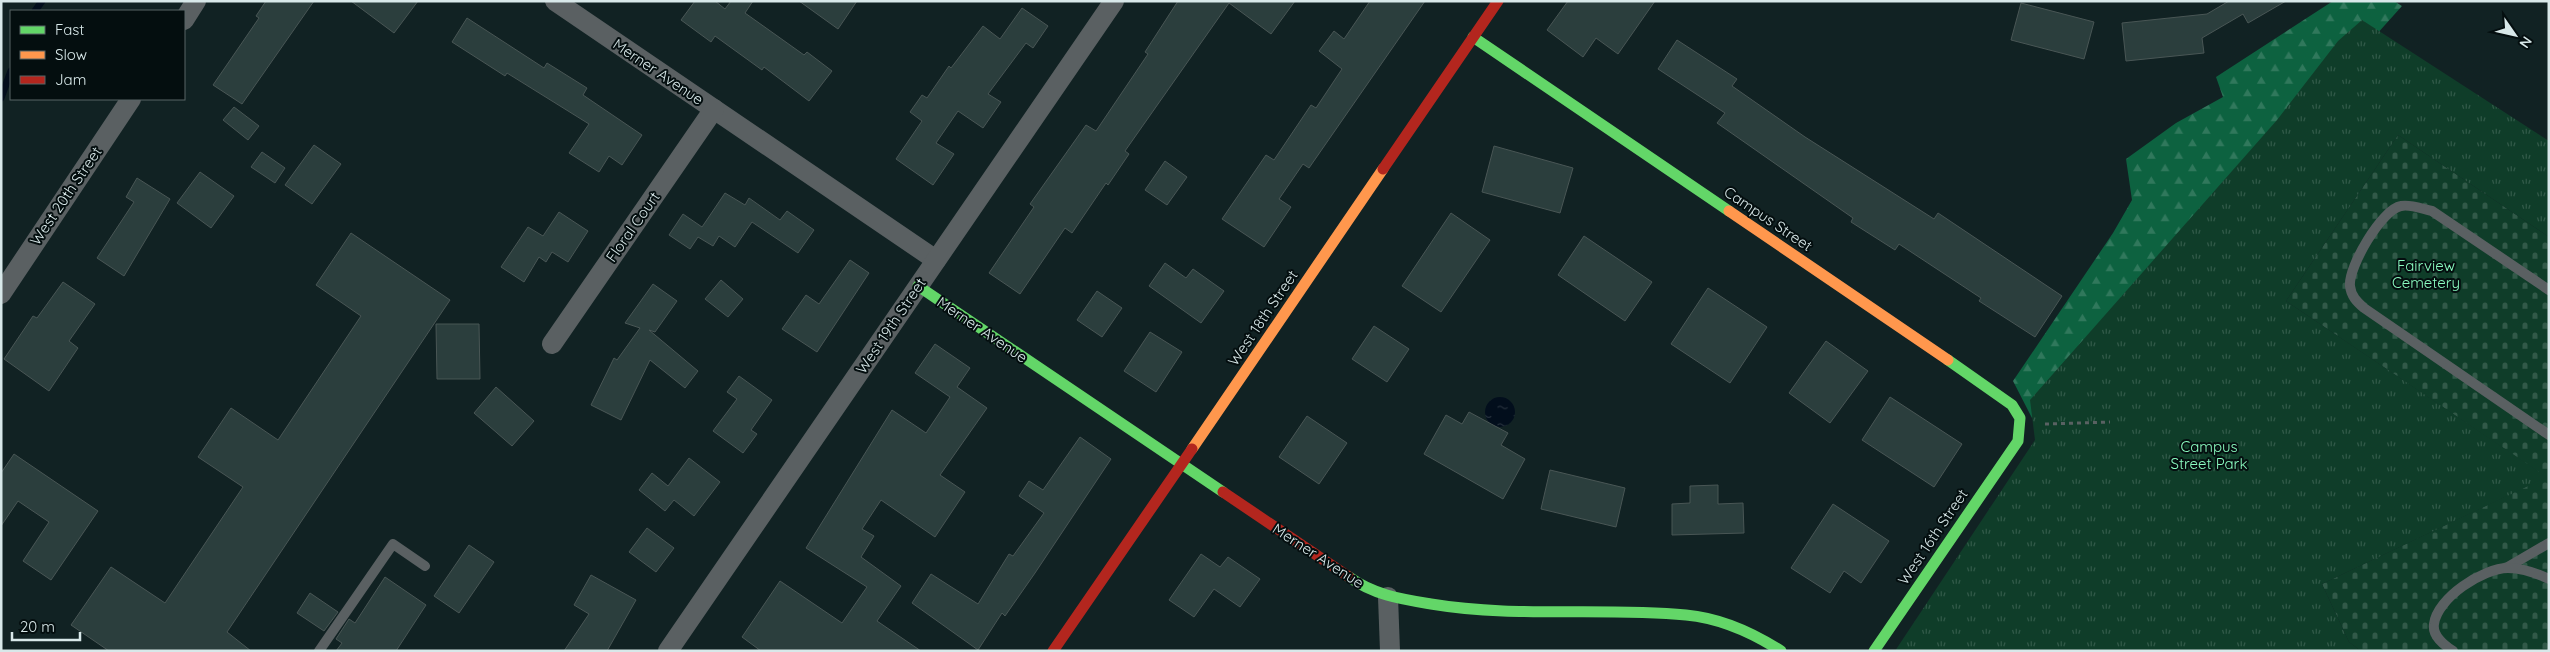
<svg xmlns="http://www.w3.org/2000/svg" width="2550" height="652" font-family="Quicksand,sans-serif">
<defs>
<pattern id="forest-firs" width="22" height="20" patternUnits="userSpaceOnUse" patternTransform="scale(1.25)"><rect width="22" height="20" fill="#0d6240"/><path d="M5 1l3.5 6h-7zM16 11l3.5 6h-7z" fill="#30785c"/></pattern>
<pattern id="cemetery-stones" width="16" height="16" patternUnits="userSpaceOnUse" patternTransform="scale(1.25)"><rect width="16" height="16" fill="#0f3d29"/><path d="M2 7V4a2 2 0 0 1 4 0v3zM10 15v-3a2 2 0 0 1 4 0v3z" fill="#315948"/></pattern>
<pattern id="park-tufts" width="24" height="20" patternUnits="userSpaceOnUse" patternTransform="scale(1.25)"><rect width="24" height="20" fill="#0f3d29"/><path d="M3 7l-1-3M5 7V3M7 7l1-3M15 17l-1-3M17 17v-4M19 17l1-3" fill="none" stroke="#315948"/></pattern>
<pattern id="water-ripples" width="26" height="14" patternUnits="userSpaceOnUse" patternTransform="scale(1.25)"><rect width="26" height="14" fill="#020e1c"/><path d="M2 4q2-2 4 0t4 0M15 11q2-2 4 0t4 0" fill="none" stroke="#26313d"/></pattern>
</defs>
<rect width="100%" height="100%" fill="#112223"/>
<path fill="url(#forest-firs)" d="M2333,1H2394L2402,6L2032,418L2013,381L2113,233L2132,200L2126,159L2176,123L2223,97L2216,77Z"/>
<path fill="url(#cemetery-stones)" d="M2398,135L2549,237V651H2361L2349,642L2322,584L2546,477L2286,301Z"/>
<path fill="url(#park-tufts)" d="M2362,20L2549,141V237L2398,135L2286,301L2547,477L2322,584L2349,642L2361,651H1895L2035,440L2030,400L2277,120L2338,41Z"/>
<circle fill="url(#water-ripples)" cx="1500" cy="412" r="15"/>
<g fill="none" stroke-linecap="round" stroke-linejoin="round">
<g stroke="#020e1c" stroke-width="7">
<path d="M35,11L42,1"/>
<path d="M1,98L11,71"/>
</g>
</g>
<g fill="#2b3e3d" stroke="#495655">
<path d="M266,1H314L242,104L213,85L259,18L256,16Z"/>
<path d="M351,1H418L394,33Z"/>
<path d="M695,1H715L725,9L731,1H753L745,13L804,55L807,52L832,71L809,101L764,67L762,70L715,36L711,42L681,20Z"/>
<path d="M799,1H857L838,29Z"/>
<path d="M1178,1H1295L1271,34L1229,3L1125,151L1129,154L1108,185L1106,183L1072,233L1065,228L1020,294L989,273L1034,207L1030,204L1086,125L1096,131L1148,54L1145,52Z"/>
<path d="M1370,1H1425L1309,168L1303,164L1279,199L1291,207L1264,247L1222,219L1266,155L1274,160L1311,105L1316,108L1342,69L1319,51L1334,31L1344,39Z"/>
<path d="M1568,1H1655L1618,54L1596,38L1583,57L1547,30Z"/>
<path d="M2229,1H2286L2248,23L2243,14L2202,38L2204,53L2126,61L2122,23L2207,14Z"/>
<path d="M2021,3L2094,22L2084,59L2011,40Z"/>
<path d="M1022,8L1048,26L1033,48L1026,43L988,94L1001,102L983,128L958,111L936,143L954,154L933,185L896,159L922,121L910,112L922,95L927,98L949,66L951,68L983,26L1000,39Z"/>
<path d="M467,18L544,68L547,63L587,88L583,95L642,135L622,165L609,156L599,172L569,153L589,124L507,73L505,76L452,42Z"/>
<path d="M1677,40L1737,79L1732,86L1805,137L1934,219L1938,213L2062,296L2035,337L1979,301L1981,298L1899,244L1895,250L1851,222L1853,218L1717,123L1725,113L1658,69Z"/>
<path d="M234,107L259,126L248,140L223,120Z"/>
<path d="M314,145L341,164L312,204L285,185Z"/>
<path d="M1494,146L1573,168L1560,213L1482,192Z"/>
<path d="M262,152L285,168L275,183L251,167Z"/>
<path d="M1165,161L1187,177L1167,205L1145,190Z"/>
<path d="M200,172L234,196L211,228L177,203Z"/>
<path d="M137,178L170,199L124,276L97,258L134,202L126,197Z"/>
<path d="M725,193L745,205L749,198L780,220L787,211L814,230L798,253L752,222L735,247L719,236L713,246L698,237L690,249L669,235L683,214L702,227Z"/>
<path d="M559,212L588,231L568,262L552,252L546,262L539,257L524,282L501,267L528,227L543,236Z"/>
<path d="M1451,213L1490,240L1441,312L1402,286Z"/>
<path d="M351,233L450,300L227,632L251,651H109L71,625L111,567L165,603L243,487L198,457L231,408L278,440L361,316L316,285Z"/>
<path d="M1584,236L1652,282L1625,321L1558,275Z"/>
<path d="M850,260L869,273L817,352L782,329L806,295L819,304Z"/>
<path d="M1165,263L1186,278L1193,269L1224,291L1201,323L1149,286Z"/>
<path d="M721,280L743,299L728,317L705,299Z"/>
<path d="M63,282L95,304L69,341L78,348L49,391L4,359L33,316L37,318Z"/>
<path d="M653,284L677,301L655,332L649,330L698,371L685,388L650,360L621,420L591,405L614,358L617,360L640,328L625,323Z"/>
<path d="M1708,288L1767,327L1730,383L1671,344Z"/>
<path d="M1097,291L1122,308L1102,337L1077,320Z"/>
<path d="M436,324H479L480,379H437Z"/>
<path d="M1374,326L1409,349L1387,382L1352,359Z"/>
<path d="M1150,332L1182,352L1156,392L1124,371Z"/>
<path d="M1826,341L1868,371L1830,423L1789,393Z"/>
<path d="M935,344L970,368L957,387L987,408L940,475L965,492L935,537L881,500L862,529L874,536L861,557L901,586L877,621L921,651H761L742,637L780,581L842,623L867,587L806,548L892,410L926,433L950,397L915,373Z"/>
<path d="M739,376L772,400L751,430L757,434L743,453L713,431L737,399L727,392Z"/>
<path d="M496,387L534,421L512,446L474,413Z"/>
<path d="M1890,397L1962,444L1934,487L1862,440Z"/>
<path d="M1469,412L1508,433L1501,445L1525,459L1503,499L1424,454L1446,415L1462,424Z"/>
<path d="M1307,416L1347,443L1319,484L1279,457Z"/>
<path d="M1080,437L1111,459L1035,573L1005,616L1002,613L978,650L912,603L931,574L978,604L1009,554L1013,556L1044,513L1019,496L1029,481L1043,490Z"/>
<path d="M14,454L98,511L51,580L23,561L49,522L18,501L1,526V473Z"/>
<path d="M689,458L720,482L694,516L674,500L665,511L639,490L652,473L668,486Z"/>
<path d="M1550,470L1625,488L1616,527L1541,509Z"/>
<path d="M1718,485V504L1743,503L1744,533L1672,535V504L1690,503V486Z"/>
<path d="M1833,504L1889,541L1861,583L1844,571L1830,593L1791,568Z"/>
<path d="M647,528L674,548L656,572L629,552Z"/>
<path d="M469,545L494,562L459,613L434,596Z"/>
<path d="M1201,554L1220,567L1228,557L1260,579L1240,607L1214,589L1194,617L1169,600Z"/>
<path d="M591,575L636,600L607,651H564L589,614L574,605Z"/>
<path d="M385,577L426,605L396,651H336L342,643L336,639L349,619L355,623Z"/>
<path d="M310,593L338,612L324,631L297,613Z"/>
</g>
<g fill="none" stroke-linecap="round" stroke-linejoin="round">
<path stroke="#596162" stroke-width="3" stroke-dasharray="4 4" stroke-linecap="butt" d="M2045,424L2110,422"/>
<g stroke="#5a6062" stroke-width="10">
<path d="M2549,290L2432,211C2422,209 2411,204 2401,206C2382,209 2348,267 2350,286C2351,296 2357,302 2364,308L2549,435"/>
<path d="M2506,568L2549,543"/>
<path d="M319,651L393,544L425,566"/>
<path d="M2453,651C2444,645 2432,636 2434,624C2437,598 2483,568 2508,568C2522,568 2536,573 2549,579"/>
</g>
<g stroke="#5a6062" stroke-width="20">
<path d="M555,1L936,260"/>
<path d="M184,20L196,1"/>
<path d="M1,294L131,99"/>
<path d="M552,344L714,109"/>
<path d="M1388,597L1390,651"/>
<path d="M668,651L1114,1"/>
</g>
<g stroke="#63d668" stroke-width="11">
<path d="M1473,37L1729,211"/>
<path d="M918,286L1223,492"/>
<path d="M1349,577C1374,595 1401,599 1431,604C1515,618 1601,607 1686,615C1719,618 1753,633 1781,651"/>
<path d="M1874,651L2018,441L2020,418L2012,405L1948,360"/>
</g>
<g stroke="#ff974d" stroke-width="11">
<path d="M1729,211L1948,360"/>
<path d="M1192,449L1383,169"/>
</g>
<g stroke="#b3261e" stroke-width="11">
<path d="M1383,169L1498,1"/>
<path d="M1223,492L1349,577"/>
<path d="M1053,651L1192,449"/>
</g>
</g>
<g text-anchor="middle" stroke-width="4" stroke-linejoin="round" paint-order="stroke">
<g font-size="15" fill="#d8e8e9" stroke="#040e0f">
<text transform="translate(658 72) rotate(34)" y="5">Merner Avenue</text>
<text transform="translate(66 196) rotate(-56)" y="5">West 20th Street</text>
<text transform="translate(1768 219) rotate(34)" y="5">Campus Street</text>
<text transform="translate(633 227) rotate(-55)" y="5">Floral Court</text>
<text transform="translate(1263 318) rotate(-56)" y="5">West 18th Street</text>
<text transform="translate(891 326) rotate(-56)" y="5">West 19th Street</text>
<text transform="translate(982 330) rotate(34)" y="5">Merner Avenue</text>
<text transform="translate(1933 537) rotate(-56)" y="5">West 16th Street</text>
<text transform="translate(1318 556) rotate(33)" y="5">Merner Avenue</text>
</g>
<g font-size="15" fill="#8bfcc1" stroke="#040e0f">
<text x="2426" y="271">Fairview<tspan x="2426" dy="17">Cemetery</tspan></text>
<text x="2209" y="452">Campus<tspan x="2209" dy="17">Street Park</tspan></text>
</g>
</g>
<rect width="2550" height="652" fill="none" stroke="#d8e8e9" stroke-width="5"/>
<rect x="10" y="10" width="175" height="90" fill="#040e0f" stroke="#596566"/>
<rect x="20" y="26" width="25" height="8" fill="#63d668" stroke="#596566"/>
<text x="55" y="35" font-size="15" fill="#d8e8e9">Fast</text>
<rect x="20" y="51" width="25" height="8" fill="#ff974d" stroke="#596566"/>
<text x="55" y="60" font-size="15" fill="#d8e8e9">Slow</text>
<rect x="20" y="76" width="25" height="8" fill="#b3261e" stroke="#596566"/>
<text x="55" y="85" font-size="15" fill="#d8e8e9">Jam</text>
<g transform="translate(2515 35) rotate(124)" stroke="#040e0f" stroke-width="4" paint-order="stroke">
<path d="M0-4L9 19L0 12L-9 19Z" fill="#d8e8e9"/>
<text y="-8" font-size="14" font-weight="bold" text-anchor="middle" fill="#d8e8e9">N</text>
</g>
<path d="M12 632v8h68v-8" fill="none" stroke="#d8e8e9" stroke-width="2.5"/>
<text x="20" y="632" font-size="15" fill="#d8e8e9" stroke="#040e0f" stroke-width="4" paint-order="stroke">20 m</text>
</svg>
